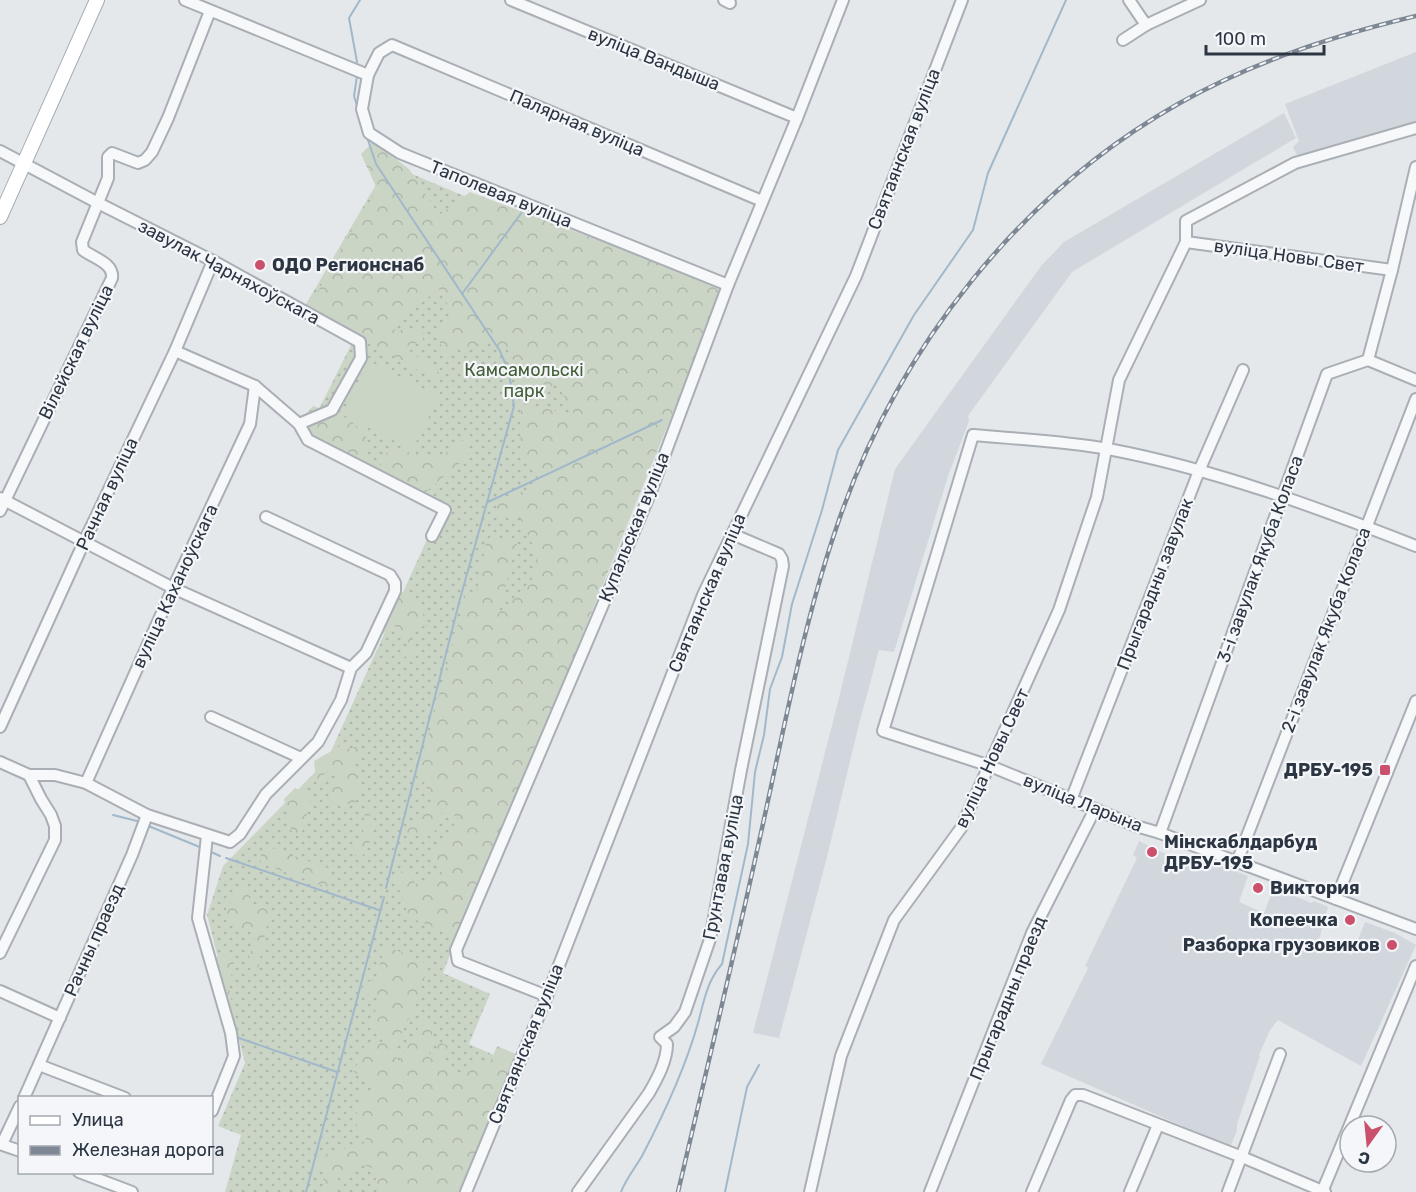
<svg xmlns="http://www.w3.org/2000/svg" width="1416" height="1192" font-family="Rubik,sans-serif">
<defs>
<pattern id="grass-dots" width="8" height="8" patternUnits="userSpaceOnUse" patternTransform="scale(1.5)"><rect width="8" height="8" fill="#cbd5c6"/><path d="M2 2h.1M6 6h.1" fill="none" stroke="#aeb7ab" stroke-width="1.8" stroke-linecap="round"/></pattern>
<pattern id="forest-crowns" width="20" height="18" patternUnits="userSpaceOnUse" patternTransform="scale(1.5)"><rect width="20" height="18" fill="#cbd5c6"/><path d="M2 6a3 3 0 1 1 6 0M12 15a3 3 0 1 1 6 0" fill="none" stroke="#aeb7ab"/></pattern>
</defs>
<rect width="100%" height="100%" fill="#e4e8eb"/>
<g fill="#d2d7dd">
<path d="M1416,52V123L1299,159L1293,147L1299,141L1285,104Z"/>
<path d="M1284,113L1296,138L1072,272L968,416L969,421L948,476L894,652L879,650L858,728L827,857L779,1038L753,1033L838,702L895,469L1041,266L1064,242Z"/>
<path d="M1139,841L1186,864L1211,862L1248,876L1239,902L1264,913L1274,887L1311,903L1314,901L1328,907L1319,940L1352,955L1365,922L1395,933L1416,945L1361,1066L1278,1020L1270,1030L1259,1055L1260,1056L1237,1124V1131L1230,1147L1041,1064L1088,968L1085,966L1137,858L1133,855Z"/>
</g>
<path fill="url(#grass-dots)" d="M388,164L718,302L606,564L504,812L443,973L490,994L469,1044L514,1064L462,1192H225L241,1135L218,1126L245,1063L207,915L223,866L327,760L443,504L307,433L353,341L302,311Z"/>
<g fill="url(#forest-crowns)">
<path d="M373,142L409,169L439,215L470,192L718,285L722,292L459,938L409,917L396,881L405,867L416,885L443,875L431,858L459,818L443,810L433,836H404L406,827L434,805L424,781L418,787L416,782L467,590L476,594L487,539L494,536L517,543L498,614L533,578L537,554L519,516L496,517L497,501L542,484L520,451L521,404L574,414L557,384L530,395L509,351L487,342L445,353L434,331L454,316L439,289L388,329L423,332V341L404,347L441,374L439,382L311,310L326,273L377,189L361,154Z"/>
<path d="M313,406L347,418L366,434L365,466L315,441L304,416Z"/>
<path d="M470,434L467,457L422,495L377,472L388,450L441,456Z"/>
<path d="M400,591L415,598L428,625L414,629L410,640L414,652L403,658L405,651L410,646L407,639L403,641V631L397,634L394,623L383,634L380,631Z"/>
<path d="M342,745L350,749L358,745L361,752L353,770L361,781L354,805L332,802V783L339,775L335,767L325,773L321,781L316,779L314,761Z"/>
<path d="M295,788L311,796L304,828L299,836L292,833L284,799Z"/>
<path d="M367,808L370,811L371,839L362,857L355,856L353,843L364,834L362,826Z"/>
<path d="M266,846L328,868L329,888L263,864L259,859Z"/>
<path d="M244,882L252,906L271,905L258,969L247,965L256,933L226,920V909Z"/>
<path d="M385,945L429,965L415,1006L394,1049L398,1063L422,1021L433,1026L429,1057L433,1060L439,1042L453,1048L442,1062L459,1078L466,1075L470,1065L491,1060L497,1046L518,1055L461,1192H378L374,1169L360,1163L345,1179L338,1178L332,1192H324L323,1170L311,1178L316,1157L368,1142L355,1122L361,1091L372,1093L376,1086L354,1072L364,1047L384,1041L372,1025L378,999L362,990L364,984L376,978Z"/>
<path d="M223,954L234,962L229,988L234,1013L230,1014L215,958Z"/>
</g>
<path fill="#cbd5c6" d="M369,361L439,397L412,450L342,414Z"/>
<g fill="none" stroke-linecap="round" stroke-linejoin="round">
<g stroke="#a1b8ca" stroke-width="2">
<path d="M357,62L349,18L360,0"/>
<path d="M357,76L354,96L358,109"/>
<path d="M367,137L376,164L500,351L509,372L514,406L460,599L386,888"/>
<path d="M462,294L522,212"/>
<path d="M488,502L662,420"/>
<path d="M113,815L137,821"/>
<path d="M146,825L202,848"/>
<path d="M209,851L220,856"/>
<path d="M226,858L379,910"/>
<path d="M236,1037L337,1072"/>
<path d="M306,1192L384,897"/>
<path d="M621,1192C626,1179 635,1168 642,1156C664,1114 685,1069 698,1023C704,1001 707,981 722,964L748,844L755,772L764,735L770,689L782,657L792,604L822,510L838,450L914,315L973,230L988,173L1066,0"/>
<path d="M725,1192L747,1087L759,1065"/>
</g>
<g stroke="#a9afb5" stroke-width="14">
<g id="minor">
<path d="M185,0L368,75"/>
<path d="M511,0L797,118"/>
<path d="M724,0L730,3"/>
<path d="M1129,0L1146,25"/>
<path d="M1123,40L1146,25L1200,0"/>
<path d="M0,151L98,203L213,261L360,342L361,358L332,410L299,424"/>
<path d="M1186,242L1392,270"/>
<path d="M728,285L400,153L369,133L362,109L368,75L379,53L392,45L762,201"/>
<path d="M175,351L255,386L299,424L308,440L445,510L432,536"/>
<path d="M1368,360L1392,270L1416,167"/>
<path d="M0,498L173,588L351,668"/>
<path d="M0,511L112,278C114,263 93,258 83,250L82,242L108,178V157L112,153L138,163L145,160L152,152L168,118L210,11"/>
<path d="M1416,546C1316,507 1214,469 1108,449C1064,441 1017,439 973,435L883,731L990,766L1136,826L1160,833L1416,929"/>
<path d="M211,717L301,758"/>
<path d="M0,727L84,542L175,351L213,261"/>
<path d="M0,762L29,775H55L86,783L147,815L230,842L240,834L266,794L318,742L341,700L351,668L366,653L395,591V583L390,575L266,517"/>
<path d="M86,783L173,588L250,424L255,386"/>
<path d="M1071,800L1199,471L1243,370"/>
<path d="M1160,833L1327,374L1368,360L1416,380"/>
<path d="M207,836L198,918L231,1033L234,1056L212,1111"/>
<path d="M1237,862L1416,399"/>
<path d="M1336,899L1416,701"/>
<path d="M0,953L55,840V826L51,815L41,799L29,775"/>
<path d="M0,991L60,1018"/>
<path d="M547,996L458,961L456,950L650,494L728,285L797,118L843,0"/>
<path d="M39,1065L125,1098"/>
<path d="M24,1098L132,855L147,815"/>
<path d="M0,1144L20,1151"/>
<path d="M2,1144L20,1106"/>
<path d="M79,1172L132,1192"/>
<path d="M466,1192L547,996L703,595L856,276L962,0"/>
<path d="M578,1192L649,1093C657,1079 667,1061 667,1044L660,1037L674,1027L685,1012L710,939L741,770L783,566L782,559L779,554L732,534"/>
<path d="M810,1192L841,1056L894,920L961,828L1059,610L1097,497L1119,380L1186,242V221L1295,163L1416,128"/>
<path d="M930,1192L1032,933L1095,809"/>
<path d="M1032,1192L1071,1100L1075,1095H1083L1242,1157L1325,1192"/>
<path d="M1130,1192L1158,1125"/>
<path d="M1228,1192L1280,1054"/>
<path d="M1322,1192L1416,966"/>
</g>
</g>
<g stroke="#a4adb7" stroke-width="16">
<path id="major" d="M0,217L97,0"/>
</g>
<use href="#minor" stroke="#f7f8fa" stroke-width="10"/>
<use href="#major" stroke="#fff" stroke-width="14"/>
<g stroke="#7e8895" stroke-width="4.5">
<path id="rail" d="M678,1192C707,1068 737,944 764,819C786,719 805,617 839,520C898,349 1019,194 1178,104C1252,62 1333,36 1416,16"/>
</g>
<use href="#rail" stroke="#f4f6f9" stroke-width="2" stroke-dasharray="7" stroke-linecap="butt"/>
</g>
<g fill="#ca506c" stroke="#f4f6f9" stroke-width="2">
<circle cx="260" cy="265" r="6"/>
<rect x="1379" y="764" width="12" height="12" rx="3"/>
<circle cx="1152" cy="852" r="6"/>
<circle cx="1258" cy="888" r="6"/>
<circle cx="1350" cy="920" r="6"/>
<circle cx="1392" cy="945" r="6"/>
</g>
<g text-anchor="middle" stroke-width="4.5" stroke-linejoin="round" paint-order="stroke">
<g font-size="18" fill="#2c3643" stroke="#f4f6f9">
<text transform="translate(654 59) rotate(22)" y="6">вуліца Вандыша</text>
<text transform="translate(577 123) rotate(23)" y="6">Палярная вуліца</text>
<text transform="translate(904 149) rotate(-69)" y="6">Святаянская вуліца</text>
<text transform="translate(501 194) rotate(22)" y="6">Таполевая вуліца</text>
<text transform="translate(1289 256) rotate(8)" y="6">вуліца Новы Свет</text>
<text transform="translate(229 272) rotate(28)" y="6">завулак Чарняхоўскага</text>
<text transform="translate(76 352) rotate(-64)" y="6">Вілейская вуліца</text>
<text transform="translate(107 494) rotate(-65)" y="6">Рачная вуліца</text>
<text transform="translate(634 527) rotate(-68)" y="6">Купальская вуліца</text>
<text transform="translate(1260 559) rotate(-70)" y="6">3-і завулак Якуба Коласа</text>
<text transform="translate(1155 584) rotate(-69)" y="6">Прыгарадны завулак</text>
<text transform="translate(175 586) rotate(-65)" y="6">вуліца Каханоўскага</text>
<text transform="translate(707 593) rotate(-67)" y="6">Святаянская вуліца</text>
<text transform="translate(1326 630) rotate(-69)" y="6">2-і завулак Якуба Коласа</text>
<text transform="translate(992 758) rotate(-65)" y="6">вуліца Новы Свет</text>
<text transform="translate(1083 803) rotate(22)" y="6">вуліца Ларына</text>
<text transform="translate(723 867) rotate(-79)" y="6">Грунтавая вуліца</text>
<text transform="translate(94 940) rotate(-66)" y="6">Рачны праезд</text>
<text transform="translate(1008 998) rotate(-68)" y="6">Прыгарадны праезд</text>
<text transform="translate(526 1044) rotate(-68)" y="6">Святаянская вуліца</text>
</g>
<g font-size="18" font-weight="bold" fill="#2c3643" stroke="#f4f6f9" text-anchor="start">
<text x="272" y="271">ОДО Регионснаб</text>
<text x="1373" y="776" text-anchor="end">ДРБУ-195</text>
<text x="1164" y="848">Мінскаблдарбуд<tspan x="1164" dy="21">ДРБУ-195</tspan></text>
<text x="1270" y="894">Виктория</text>
<text x="1338" y="926" text-anchor="end">Копеечка</text>
<text x="1380" y="951" text-anchor="end">Разборка грузовиков</text>
</g>
<g font-size="18" fill="#445f3a" stroke="#f4f6f9">
<text x="524" y="376">Камсамольскі<tspan x="524" dy="21">парк</tspan></text>
</g>
</g>
<rect x="18" y="1096" width="195" height="78" fill="#f4f6f9" stroke="#a4a9b0" stroke-width="1.5"/>
<rect x="30" y="1116" width="30" height="9" fill="#ffffff" stroke="#a4a9b0" stroke-width="1.5"/>
<text x="72" y="1126" font-size="18" fill="#2c3643">Улица</text>
<rect x="30" y="1146" width="30" height="9" fill="#7e8895" stroke="#a4a9b0" stroke-width="1.5"/>
<text x="72" y="1156" font-size="18" fill="#2c3643">Железная дорога</text>
<g transform="translate(1368 1144) rotate(195)"><circle r="28" fill="#f4f6f9" stroke="#a4a9b0" stroke-width="1.5"/>
<path d="M0-4.5L10 22L0 15L-10 22Z" fill="#ca506c"/>
<text y="-9" font-size="16" font-weight="bold" text-anchor="middle" fill="#2c3643">С</text>
</g>
<path d="M1206 45v9h118v-9" fill="none" stroke="#2c3643" stroke-width="3"/>
<text x="1215" y="45" font-size="18" fill="#2c3643" stroke="#f4f6f9" stroke-width="4.5" paint-order="stroke">100 m</text>
</svg>
